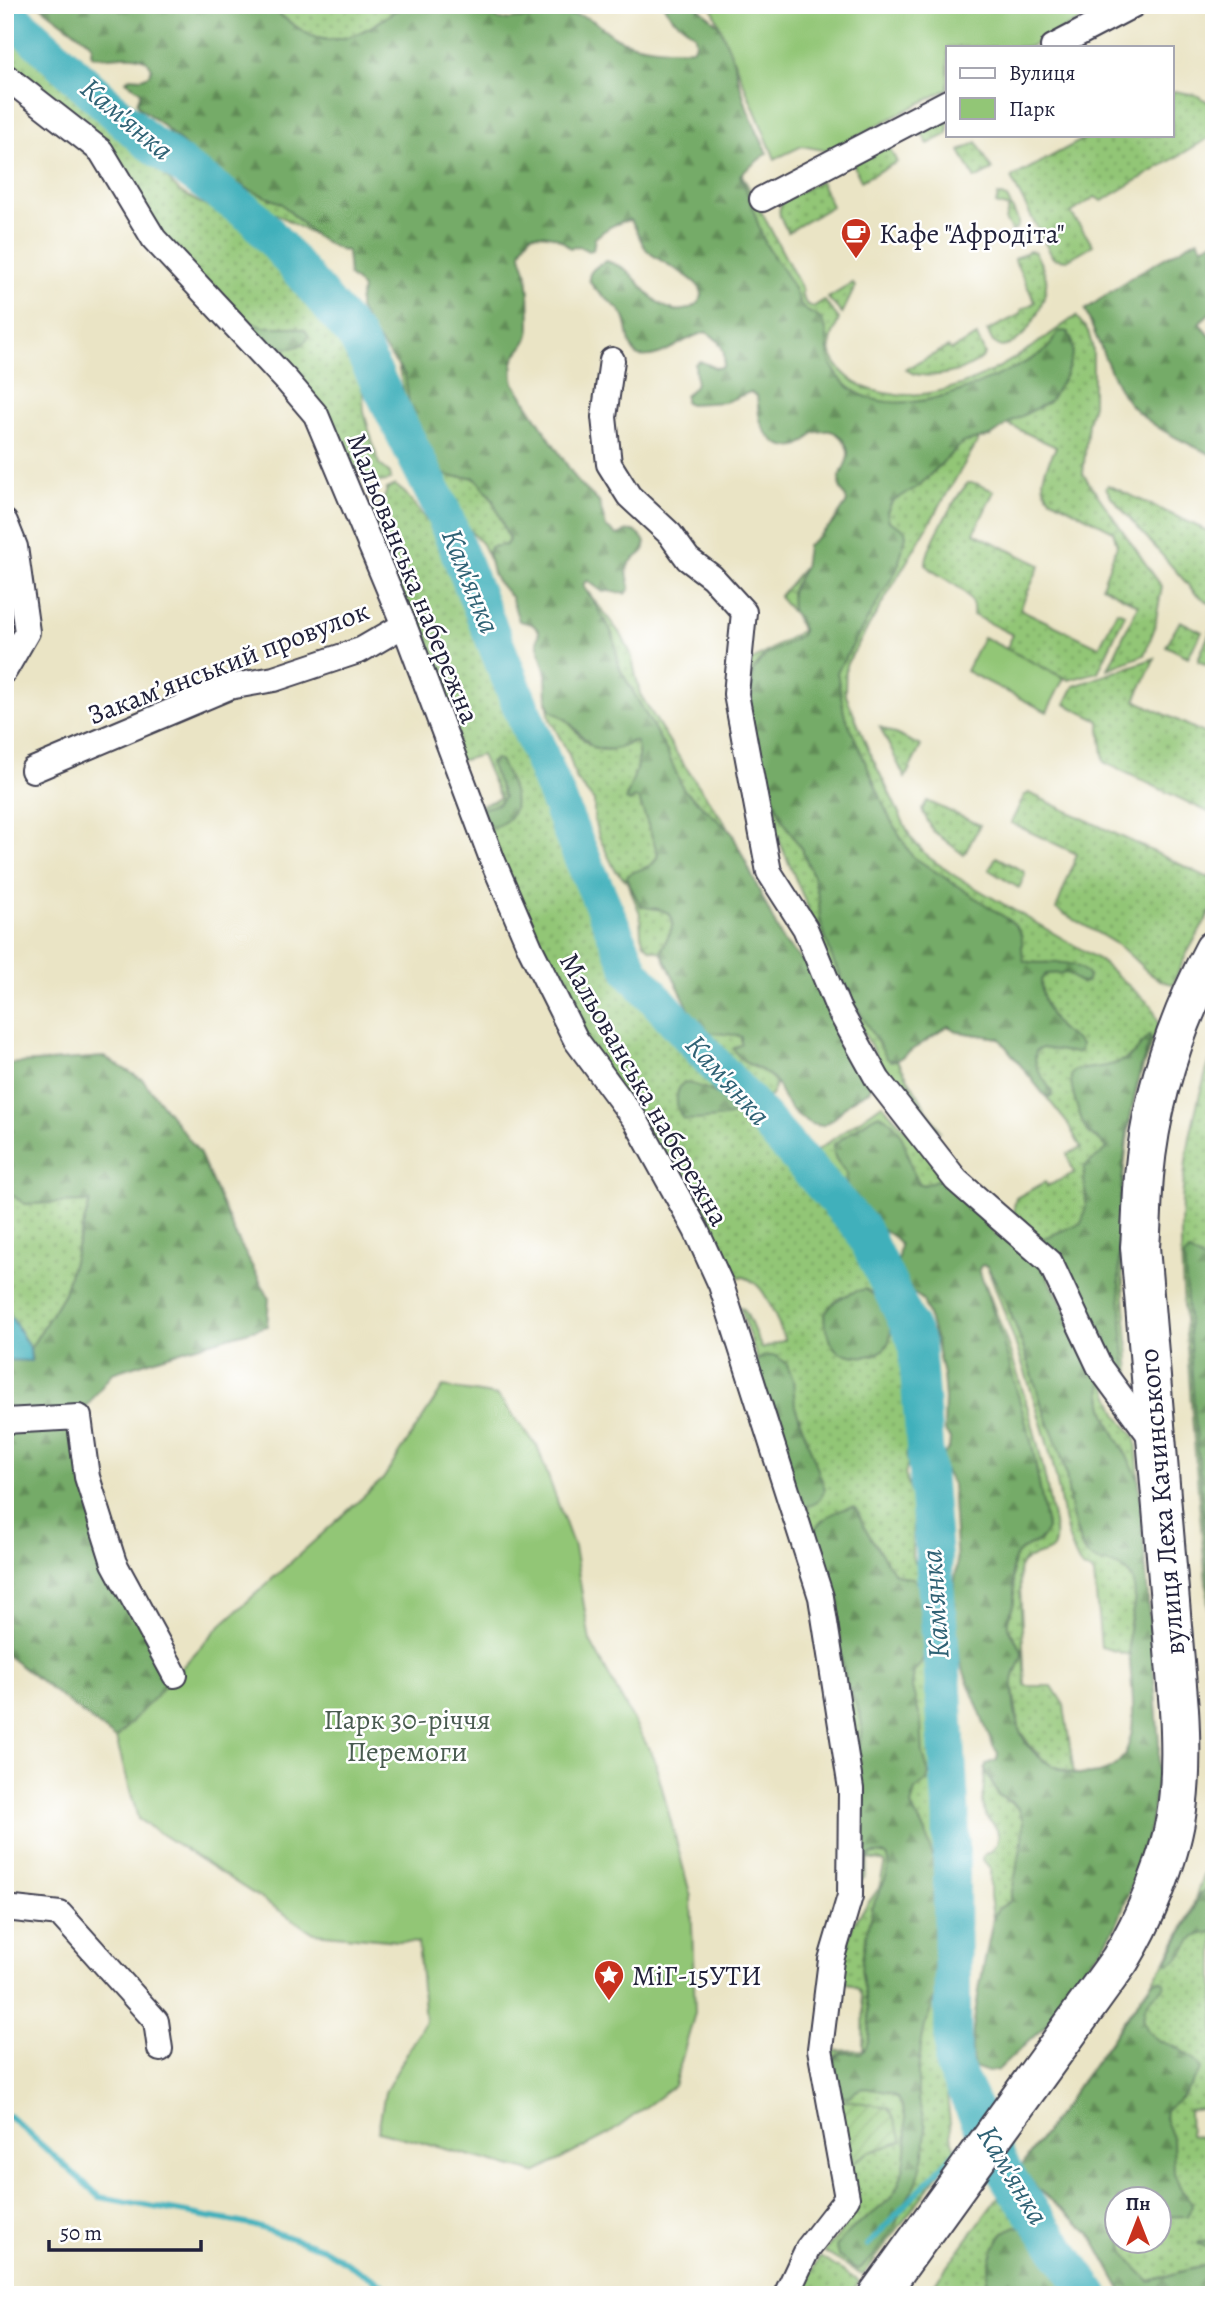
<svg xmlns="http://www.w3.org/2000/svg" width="1219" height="2300" font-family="Alegreya,serif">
<defs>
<pattern id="grass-dots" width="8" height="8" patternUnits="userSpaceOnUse" patternTransform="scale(1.75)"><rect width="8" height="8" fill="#92c676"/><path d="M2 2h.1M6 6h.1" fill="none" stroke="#77a062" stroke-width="1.8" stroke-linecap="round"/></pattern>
<pattern id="forest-firs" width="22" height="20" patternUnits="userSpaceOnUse" patternTransform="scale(1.75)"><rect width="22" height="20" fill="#75ab67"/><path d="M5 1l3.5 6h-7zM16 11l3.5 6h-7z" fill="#608b56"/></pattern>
<pattern id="garden-furrows" width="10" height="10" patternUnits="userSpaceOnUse" patternTransform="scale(1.75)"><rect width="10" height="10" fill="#92c676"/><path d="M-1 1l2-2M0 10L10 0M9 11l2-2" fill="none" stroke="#77a062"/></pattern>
</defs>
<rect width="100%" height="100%" fill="#fff"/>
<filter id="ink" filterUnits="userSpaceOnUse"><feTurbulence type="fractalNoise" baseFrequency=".0143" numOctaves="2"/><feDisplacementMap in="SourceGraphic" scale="14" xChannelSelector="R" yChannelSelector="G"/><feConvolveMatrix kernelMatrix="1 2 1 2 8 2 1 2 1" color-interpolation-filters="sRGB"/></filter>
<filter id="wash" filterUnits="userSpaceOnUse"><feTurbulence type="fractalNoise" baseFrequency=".00686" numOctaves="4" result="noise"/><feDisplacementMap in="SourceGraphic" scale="28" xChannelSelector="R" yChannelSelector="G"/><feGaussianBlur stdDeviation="1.57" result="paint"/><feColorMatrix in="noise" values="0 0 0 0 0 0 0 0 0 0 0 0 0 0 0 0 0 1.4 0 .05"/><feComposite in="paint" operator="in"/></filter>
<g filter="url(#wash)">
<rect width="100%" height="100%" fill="#eae4c5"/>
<g fill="url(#grass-dots)" stroke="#5a7458" stroke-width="2" fill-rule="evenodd">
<path d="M267,5H401C380,24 342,49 312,36C295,28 282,16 267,5Z"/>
<path d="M5,34L21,43L54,73L86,90L113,110L126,123L147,156L180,192L200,203L227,213L300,263L312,266L316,269L333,294L361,363L364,412L375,451L379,464L390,473L391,479C378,487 367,478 357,469L110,174L5,85Z"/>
<path d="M1174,91L1196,95L1214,105V135L1102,201L1095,197L1071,213L1093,245L1067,260L1053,258L1011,178L1091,135H1172V92Z"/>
<path d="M948,114V134L928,144L919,129Z"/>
<path d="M165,127L217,176L281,203L315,236L278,215L208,185L194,174Z"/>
<path d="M977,142L992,170L975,179L960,151Z"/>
<path d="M888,145L897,162L861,181L853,164Z"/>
<path d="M699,150L713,156L742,175L803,291L801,293L806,304L813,307L824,300L839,319C829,344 823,355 847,376C859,387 875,392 891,394C961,402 1022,354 1076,316L1088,331L1093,349V404L1088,423L1083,474L1162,587L1154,630L1144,655L1108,669L1138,605L1102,586L1117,545L1113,531L1050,498C1035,481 1048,465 1056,447L992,417L846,665L845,693L869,751L911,838L927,856L955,876L1098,959L1152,1006L1159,1024C1155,1037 1149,1050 1144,1064C1127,1114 1120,1190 1121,1243C1121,1294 1132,1346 1129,1397L1015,1220L1014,1207L1016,1198L1045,1182L1048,1186L1074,1173L1067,1154L1081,1148L1068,1124L999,1038L959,1032L948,1026L897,1060L939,1130L923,1121L882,1067L831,971L810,917L808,908L767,812L746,744L748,663L806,628L779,597L889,465Z"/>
<path d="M820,181L832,206L788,232C782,221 775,213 783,201Z"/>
<path d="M998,195L1007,198L1018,220V227L1012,232L1005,220L1009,208L996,204Z"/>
<path d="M1029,251L1035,252C1039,260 1044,269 1046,278C1049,301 1025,346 1001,347L993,342L987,331L1021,314V310L1035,302L1014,259Z"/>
<path d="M853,283L855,287L842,314L828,298Z"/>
<path d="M977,336L985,354C975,371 921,384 906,369L948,347L951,350Z"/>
<path d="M398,365C400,368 402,371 404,374C416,394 405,439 421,459C439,481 449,472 470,477C486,480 505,525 509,540L505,545L488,553L489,559L482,544L418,472L409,453L405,397Z"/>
<path d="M968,483H975L994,491L974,533L1040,565L1020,609L1099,647L1117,611L1125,614L1098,672L1069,680L1006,649L1013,635L973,615C977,588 941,581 926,565C924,550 957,495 968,483Z"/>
<path d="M395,485L405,493L435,531L453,548L462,562L468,579L478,624L487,641L491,658L507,700L519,726L521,745L537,773L546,783L563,828L559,835L561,840L593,925L631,985L649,1006L680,1034L695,1056L705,1066L725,1076L741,1095L748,1098L759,1115L781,1140L790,1142L794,1146L802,1174L807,1184L834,1210L862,1249L882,1283L895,1313L902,1322L911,1357L910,1370L906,1384L907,1398L913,1422L912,1437L906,1455L908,1463L905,1474L911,1493L913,1508L912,1556L914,1562L926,1572L927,1579L926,1605L931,1641L934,1715L936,1722C926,1752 940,1756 944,1783C946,1796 943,1810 946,1823C953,1834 963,1837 961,1851L953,1856L948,1865L949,1890L947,1924L958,1962L948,2008L946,2033L947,2095L952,2141L956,2151L863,2275L824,2252C856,2216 851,2217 843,2170L867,2153L902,2141L830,2101L831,2051L863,2050C863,2036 866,1998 858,1989C853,1984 844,1983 838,1978L853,1924L879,1888L885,1863L881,1861L869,1859L864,1878L860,1881L805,1533L811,1522L740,1307L745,1310L762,1349L785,1340C774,1316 762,1264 726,1279L587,1042L472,809L500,798L481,755L456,762L359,503C378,511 382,509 387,489Z"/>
<path d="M1108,485L1214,534V606L1195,593L1112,498L1106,488Z"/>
<path d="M588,592L622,636L631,654L640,694L680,759L732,833L683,789L667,752L619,667L614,638Z"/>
<path d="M1180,621L1202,632L1188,657L1166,646Z"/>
<path d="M1214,624V668L1198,661V659Z"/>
<path d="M1155,658L1135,700L1214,738V815L1104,762L1099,721L1065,704L1074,686Z"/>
<path d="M547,701C553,713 562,715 570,724C578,733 586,746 599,749C612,753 624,742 636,742C643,759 634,782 626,797L639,799L658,854C655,867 638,873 627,881L637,896L640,905C647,909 651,907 658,909C687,916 665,938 661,952L650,949L644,943L641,935L640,914L627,881L615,870L599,837L594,820V801L576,779L569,755L550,719Z"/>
<path d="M880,727L921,746L905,778Z"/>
<path d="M1029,793L1209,878L1214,869V906L1186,955L1173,984C1150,981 1137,959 1119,946C1099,933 1077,922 1056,909L1077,854L1011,823L1024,796Z"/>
<path d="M927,801L980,825L964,855L933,831L922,810Z"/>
<path d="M996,857L1023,871L1025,875L1019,888L989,870Z"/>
<path d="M703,1031L737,1034L741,1037L744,1062L766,1073L776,1082L771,1096L767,1097L743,1070L719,1055Z"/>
<path d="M1214,1049V1674C1206,1579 1197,1484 1190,1389C1187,1334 1180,1279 1181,1225C1182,1165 1194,1105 1214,1049Z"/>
<path d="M882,1104L966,1196L930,1182L924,1185L920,1184L910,1167L909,1155L879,1115L873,1117L834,1144L835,1158L847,1174L846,1188L850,1197L839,1189L811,1155Z"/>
<path d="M5,1190L25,1204L90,1201L64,1293L30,1349L5,1306Z"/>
<path d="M987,1266C1014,1310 1027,1360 1043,1409C1050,1429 1061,1449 1065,1470C1070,1496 1071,1523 1082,1548C1091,1568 1122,1557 1131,1575C1140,1592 1132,1611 1129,1628C1128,1636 1129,1646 1129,1655L1101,1647L1094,1575L1092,1571L1082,1568C1063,1538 1062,1499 1053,1465C1035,1397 1012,1331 987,1266Z"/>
<path d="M984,1281C1013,1355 1038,1430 1051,1509C1053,1519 1058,1536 1054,1546C1049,1558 1025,1552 1019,1568L1025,1686H1052L1064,1705L1074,1774L1048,1764L1031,1747L1020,1731L1016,1709L1012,1682L1022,1654L1020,1647L1007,1625L1009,1615L1014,1603L1012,1562L1020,1550L1040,1541L1047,1528L1032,1445Z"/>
<path d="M1102,1374L1117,1414L1136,1439L1139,1481C1123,1441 1097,1421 1102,1374Z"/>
<path d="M985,1770C989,1777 993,1787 998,1794C1003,1801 1014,1802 1019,1810C1031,1827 1014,1880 1010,1901L997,1910L993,1918L990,1896V1868L983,1860L984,1855C995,1851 1002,1839 996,1828C993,1821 985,1818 984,1810C981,1797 985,1782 985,1770Z"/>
<path d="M1214,1826V2107L1189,2111L1190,2135C1201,2137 1209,2137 1214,2148V2295H1124L1090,2233L1038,2189L1020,2168L1164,1964L1189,1917L1205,1869ZM1118,2198H1160V2240H1118Z"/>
<path d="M998,2197L1030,2225L1060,2280L1084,2295H926Z"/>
<path d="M820,2257L859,2281L849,2295H799Z"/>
</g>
<g fill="url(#forest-firs)" stroke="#4c6651" stroke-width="2" fill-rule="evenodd">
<path d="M39,5H267C282,16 295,28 312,36C342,49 380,24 401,5H485L488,12L500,20C520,19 563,12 581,16C596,19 604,31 617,38C636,48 671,50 692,49L696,43L695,35L672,17L663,5H696L719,25L730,50L748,111L767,153L740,175C750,196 755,218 764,240C771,256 784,270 792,285C796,292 799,304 804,309C810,314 817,314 822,321C831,334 824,352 832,366C857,414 917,406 960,391C981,383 1036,361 1050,346C1053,342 1055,337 1058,332L1064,331L1068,332L1072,340L1073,352L1066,375L1049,402L1012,421L991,436L962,443L919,486L892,502L887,512L889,521L905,530L906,536L897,569L837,672L844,713L890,819L912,856L1012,922C1029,940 1018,942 1024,961C1045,967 1073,955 1088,975L1087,982L1081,983L1067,973L1046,974L1041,980C1041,996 1050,1021 1063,1031C1069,1036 1075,1038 1081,1045L1080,1051L1076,1053L1042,1048L1036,1051C1032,1068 1044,1078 1052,1092L1051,1097L1045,1096L999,1038L959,1032L948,1026L897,1060L890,1061L886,1057L852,999L834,963L820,921L819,900L813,876L803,852L781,817L754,746L749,723L753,671L763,657L801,635L803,631L792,611L791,592L804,568L807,546L832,524L847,502C846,494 839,490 839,482C839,473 847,465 848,456C849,445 840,433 830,431C825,430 818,432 813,433C795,459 767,445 760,419C758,412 758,403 757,396L750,392L725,402L690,404L685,402V396C700,382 696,384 695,364L700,361L716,368L723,367C728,351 719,339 706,332C681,338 664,360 638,356C625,345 631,330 623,315C613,297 563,280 607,261C613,264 621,266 626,270C642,283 651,303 671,309C677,312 687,310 692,307C726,287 663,266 649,252C639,243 639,230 630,220C617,222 605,229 595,238L593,250L588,251L579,246L570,248C558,235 548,234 532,234C527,240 522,245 521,253C521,259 526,267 527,274C529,290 530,307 530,323C531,354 506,346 514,383L578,482L599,502L606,527L617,535C621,534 624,532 628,531C636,529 649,541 644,550C640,556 631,559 628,566C625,573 630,581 630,589L625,594L608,591L603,592L588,581L584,583V587L609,627L614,638L619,667L667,752L683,789L732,833L783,941L807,965L871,1086L869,1091C863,1094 856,1097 850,1102C836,1114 826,1135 806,1121C798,1116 790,1109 786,1102C780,1094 780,1085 772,1078C759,1065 744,1067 733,1049L741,1044V1037C727,1031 710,1037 698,1027L661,952C665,938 687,916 658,909C651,907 646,909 640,905C637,897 627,883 627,876C638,867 655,870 658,854L639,799L634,798L630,802L626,800C630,782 644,761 636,742L632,741C622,751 604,751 592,747L567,720L551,710L547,701L546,674L537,642L539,631L532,624L519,621L511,597L497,581L493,573L488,553L490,547L506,545L509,540L492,498L478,481L473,477H453L436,472L419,457L413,433L405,375L374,335L359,309C358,284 372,295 349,276L347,251L338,249L315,236L281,203L217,176L165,127L140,108L137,103L141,92L126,81L130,77L142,78L149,75L152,69C142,46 113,61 93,56L91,53L92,46L90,43Z"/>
<path d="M1198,239L1202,247L1214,241V309L1199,323L1214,340V456C1185,442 1141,424 1123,395C1108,370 1097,337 1085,310L1133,276Z"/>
<path d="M238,320L264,327H291L305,330L309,336C302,354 275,347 259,346Z"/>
<path d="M496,759L500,761C513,787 529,818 490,828L481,809L498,804L504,797L490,763Z"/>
<path d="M1150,1035V1041L1141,1067L1127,1131L1119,1212V1282L1127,1385L1119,1382L1105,1338L1093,1314L1040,1242L1044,1238L1081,1223C1090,1206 1083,1186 1084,1167L1107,1149C1103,1140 1097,1140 1090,1134C1081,1126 1070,1087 1071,1075L1075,1070C1094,1068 1121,1067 1135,1052C1141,1046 1143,1039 1150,1035Z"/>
<path d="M104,1057L143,1080L199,1152L235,1234L269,1298L267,1326L190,1348L112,1373L79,1417L87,1477L175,1675L116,1739L5,1654V1360H31L30,1349L64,1293L90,1202L25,1204L5,1190V1062L7,1064Z"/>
<path d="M684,1082C703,1086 723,1096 740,1106V1112C733,1118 693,1121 683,1119C676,1108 673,1092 684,1082Z"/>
<path d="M879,1115C911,1126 903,1163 920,1184L924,1185L939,1179L949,1183L966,1196L995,1234L1007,1238L1039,1262L1102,1374C1097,1421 1123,1441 1139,1481L1159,1743L1158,1772L1151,1824L1141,1859L1117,1924L1102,1949L1092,1959L1064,1997L1046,2025L998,2070L988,2072L974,2067C965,2040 988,1950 993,1918L997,1910L1010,1901L1022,1843L1023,1820L1019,1809L1011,1802L999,1795L985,1770L986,1764L997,1760L998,1753L993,1746L960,1662L952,1600L957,1565L952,1484L939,1460L949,1448L950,1438L944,1431L945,1398L943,1375L934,1334L923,1300L911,1291L897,1264L900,1245L895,1238L867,1219L850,1197L846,1188L847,1174C840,1164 831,1157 834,1144L873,1117ZM982,1265L987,1266C1014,1310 1027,1359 1043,1408C1050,1428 1060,1448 1065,1468C1068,1482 1068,1496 1071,1510C1073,1522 1078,1534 1082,1546C1090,1572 1126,1555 1133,1583C1138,1600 1131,1614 1129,1630C1125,1668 1154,1762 1098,1773C1067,1780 1032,1760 1020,1731C1015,1718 1013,1698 1013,1684C1012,1673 1021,1664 1022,1654C1022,1643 1009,1636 1008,1626C1006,1616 1014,1610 1014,1601C1015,1589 1011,1575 1013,1564C1016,1543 1042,1548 1047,1528L1032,1445L1003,1342L979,1269Z"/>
<path d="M1190,1252L1202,1260L1209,1261L1214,1266V1645L1194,1405L1184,1257L1186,1254Z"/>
<path d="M865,1289C878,1296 887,1308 890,1323C895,1351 874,1360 850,1355C849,1354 840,1353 839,1352C833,1348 830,1341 829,1335C828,1331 826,1328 825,1325C819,1304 850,1292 865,1289Z"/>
<path d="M764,1356H776L786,1363L793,1379L795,1406L825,1489C820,1502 814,1507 800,1506L753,1363Z"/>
<path d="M854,1507L857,1509L864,1527L894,1573L904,1577L913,1578L923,1590L927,1648L921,1663L914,1672L912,1687L921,1722L923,1754L929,1774L927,1781L915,1790L911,1806L926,1834L935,1865L943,1874L949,1890L947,1924L953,1946L952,1956L948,1974L936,1995L925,2026L921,2046L918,2073V2100L926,2127L924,2155L917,2182L899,2214L895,2227L872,2258L860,2269L855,2268L838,2256L836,2247C850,2224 876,2216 892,2196C907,2176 912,2124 900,2102C896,2094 884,2091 876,2090C871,2089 865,2087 860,2089C856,2090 852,2095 847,2098L838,2096L833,2060C841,2049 849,2054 861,2053C878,2040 864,1993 862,1975C860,1965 863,1953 865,1943C867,1930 870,1914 875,1901C880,1890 906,1846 871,1855L863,1867L861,1866L858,1757L862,1725L860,1714L847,1684L813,1533C817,1520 840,1508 854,1507Z"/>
<path d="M1207,1889L1214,1890V1932C1180,1935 1194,1952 1169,1964L1167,1961L1191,1917L1199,1894Z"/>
<path d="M1160,1980L1165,1982L1164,1987C1160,1991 1155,1994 1152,1998C1137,2013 1143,2033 1162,2042C1169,2045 1175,2046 1182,2051C1191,2056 1196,2061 1201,2070L1184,2095L1166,2110L1165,2118L1173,2138L1174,2173L1181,2189L1192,2203L1191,2210L1188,2216L1160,2217V2198H1118V2240L1123,2241C1122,2257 1138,2269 1149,2281L1207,2264L1212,2260L1213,2254L1209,2248L1198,2244L1199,2241L1214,2240V2295H1124L1090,2233L1038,2189L1020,2168L1153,1981Z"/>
<path d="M1016,2226C1044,2231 1043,2262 1060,2280C1067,2287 1076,2288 1084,2295H983C989,2271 989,2235 1016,2226Z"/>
</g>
<g fill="#92c676" stroke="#5a7458" stroke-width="2">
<path d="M711,5H1110L1029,47H948V89L828,151L802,146L775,159Z"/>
<path d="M983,637L1064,678L1047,712L966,671Z"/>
<path d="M443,1387L498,1396L537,1446L574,1547L590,1641L654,1758L691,1897L695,2013L674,2086L609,2134L535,2173L378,2131L385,2092L425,2021L418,1943L314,1933L138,1819L116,1739L219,1627L383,1479Z"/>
</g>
<path fill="url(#garden-furrows)" stroke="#5a7458" stroke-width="2" d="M830,2101H853L889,2108L903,2141L867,2153L843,2170Z"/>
<path fill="#40b0bb" stroke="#31697b" stroke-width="2" d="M5,1306L30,1349L31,1361L5,1360Z"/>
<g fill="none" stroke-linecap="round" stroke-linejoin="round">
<g stroke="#40b0bb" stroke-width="6">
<path d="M5,2116H9L100,2197L252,2225L324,2249L399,2295"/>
<path d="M868,2245L972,2134"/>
</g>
<path stroke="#40b0bb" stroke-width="37" d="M5,11L147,141L255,218L356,337L442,510L574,839L632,972L862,1229L916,1341L941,1650L951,1813L953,2065L999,2162L1014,2187L1091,2295"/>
</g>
</g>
<g filter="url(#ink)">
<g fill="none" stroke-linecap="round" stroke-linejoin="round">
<g stroke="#403f50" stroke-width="28">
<g id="street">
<path d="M1053,47L1133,5"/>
<path d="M5,76L101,151L154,239L287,381L316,415L404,625L492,859L531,950L576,1040L636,1121L696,1230L721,1285L821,1597L851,1789L850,1896L831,1960L820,2049L847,2198L808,2248L786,2295"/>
<path d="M762,199L948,102"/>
<path d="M612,360L604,417L609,464L629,496L670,534L688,559L712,577L744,612L736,694L769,872L805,928L838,1008L878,1080L956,1180L1050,1262L1100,1368L1153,1440"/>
<path d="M5,522L15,547L27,632L5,670"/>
<path d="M33,770L229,687L274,679L361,650L404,625"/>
<path d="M5,1421L79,1417L87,1477L114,1563L175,1675"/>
<path d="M5,1908L60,1914L156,2021L160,2049"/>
</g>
</g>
<g stroke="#403f50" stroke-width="42">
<path id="primary" d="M878,2295L1120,1960C1144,1921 1169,1861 1176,1816C1182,1780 1181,1744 1179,1709L1140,1247C1142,1223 1142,1200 1144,1176C1151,1097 1177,1020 1214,950"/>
</g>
<use href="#street" stroke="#fff" stroke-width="24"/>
<use href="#primary" stroke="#fff" stroke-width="38"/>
</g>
</g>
<defs>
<g id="cafe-pin" transform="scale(1.575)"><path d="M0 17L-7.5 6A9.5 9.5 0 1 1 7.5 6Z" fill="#c8321e" stroke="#fff"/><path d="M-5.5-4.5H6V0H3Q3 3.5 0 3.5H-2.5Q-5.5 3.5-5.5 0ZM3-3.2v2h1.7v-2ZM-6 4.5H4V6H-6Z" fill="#fff"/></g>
<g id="sight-pin" transform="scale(1.575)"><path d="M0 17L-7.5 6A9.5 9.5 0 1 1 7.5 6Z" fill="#c8321e" stroke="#fff"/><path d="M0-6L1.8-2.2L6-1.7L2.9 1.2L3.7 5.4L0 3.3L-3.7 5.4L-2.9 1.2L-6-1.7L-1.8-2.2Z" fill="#fff"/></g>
</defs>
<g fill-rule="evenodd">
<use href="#cafe-pin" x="856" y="233"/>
<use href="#sight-pin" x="609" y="1975"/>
</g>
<g text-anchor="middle" stroke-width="5" stroke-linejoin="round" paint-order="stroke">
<g font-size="28" fill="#22223b" stroke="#fff" text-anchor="start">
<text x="879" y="243">Кафе "Афродіта"</text>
<text x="632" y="1985">МіГ-15УТИ</text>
</g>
<g font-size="28" fill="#22223b" stroke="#fff">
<text transform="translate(414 578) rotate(68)" y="10">Мальованська набережна</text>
<text transform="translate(228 662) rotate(-21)" y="10">Закамʼянський провулок</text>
<text transform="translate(645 1089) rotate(60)" y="10">Мальованська набережна</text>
<text transform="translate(1161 1502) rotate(-95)" y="10">вулиця Леха Качинського</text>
</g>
<g font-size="28" fill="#495b50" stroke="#fff">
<text x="407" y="1729">Парк 30-річчя<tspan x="407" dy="32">Перемоги</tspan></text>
</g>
<g font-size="30" font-style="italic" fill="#306275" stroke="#fff">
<text transform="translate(127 119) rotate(40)" y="10">Кам'янка</text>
<text transform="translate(471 581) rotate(68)" y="10">Кам'янка</text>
<text transform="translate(728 1080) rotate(48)" y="10">Кам'янка</text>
<text transform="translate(935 1604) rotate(-94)" y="10">Кам'янка</text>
<text transform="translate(1013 2175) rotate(59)" y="10">Кам'янка</text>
</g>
</g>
<rect width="1219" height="2300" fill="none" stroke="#fff" stroke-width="28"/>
<rect x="946" y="46" width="228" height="91" fill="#ffffff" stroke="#a7a7b1" stroke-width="2"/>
<rect x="960" y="68" width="35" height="10" fill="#ffffff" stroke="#a7a7b1" stroke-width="2"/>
<text x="1009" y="80" font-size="21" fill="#22223b">Вулиця</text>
<rect x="960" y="98" width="35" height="21" fill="#92c676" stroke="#a7a7b1" stroke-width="2"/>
<text x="1009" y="116" font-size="21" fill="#22223b">Парк</text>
<g transform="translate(1138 2220)"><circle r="33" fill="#ffffff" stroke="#a7a7b1" stroke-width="2"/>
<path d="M0-5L12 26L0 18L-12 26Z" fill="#c8321e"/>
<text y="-10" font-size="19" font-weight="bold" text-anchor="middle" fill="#22223b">Пн</text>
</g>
<path d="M49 2240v10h152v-10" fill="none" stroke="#22223b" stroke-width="3.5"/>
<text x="60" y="2240" font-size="21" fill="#22223b" stroke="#ffffff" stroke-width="5" paint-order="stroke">50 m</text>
</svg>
